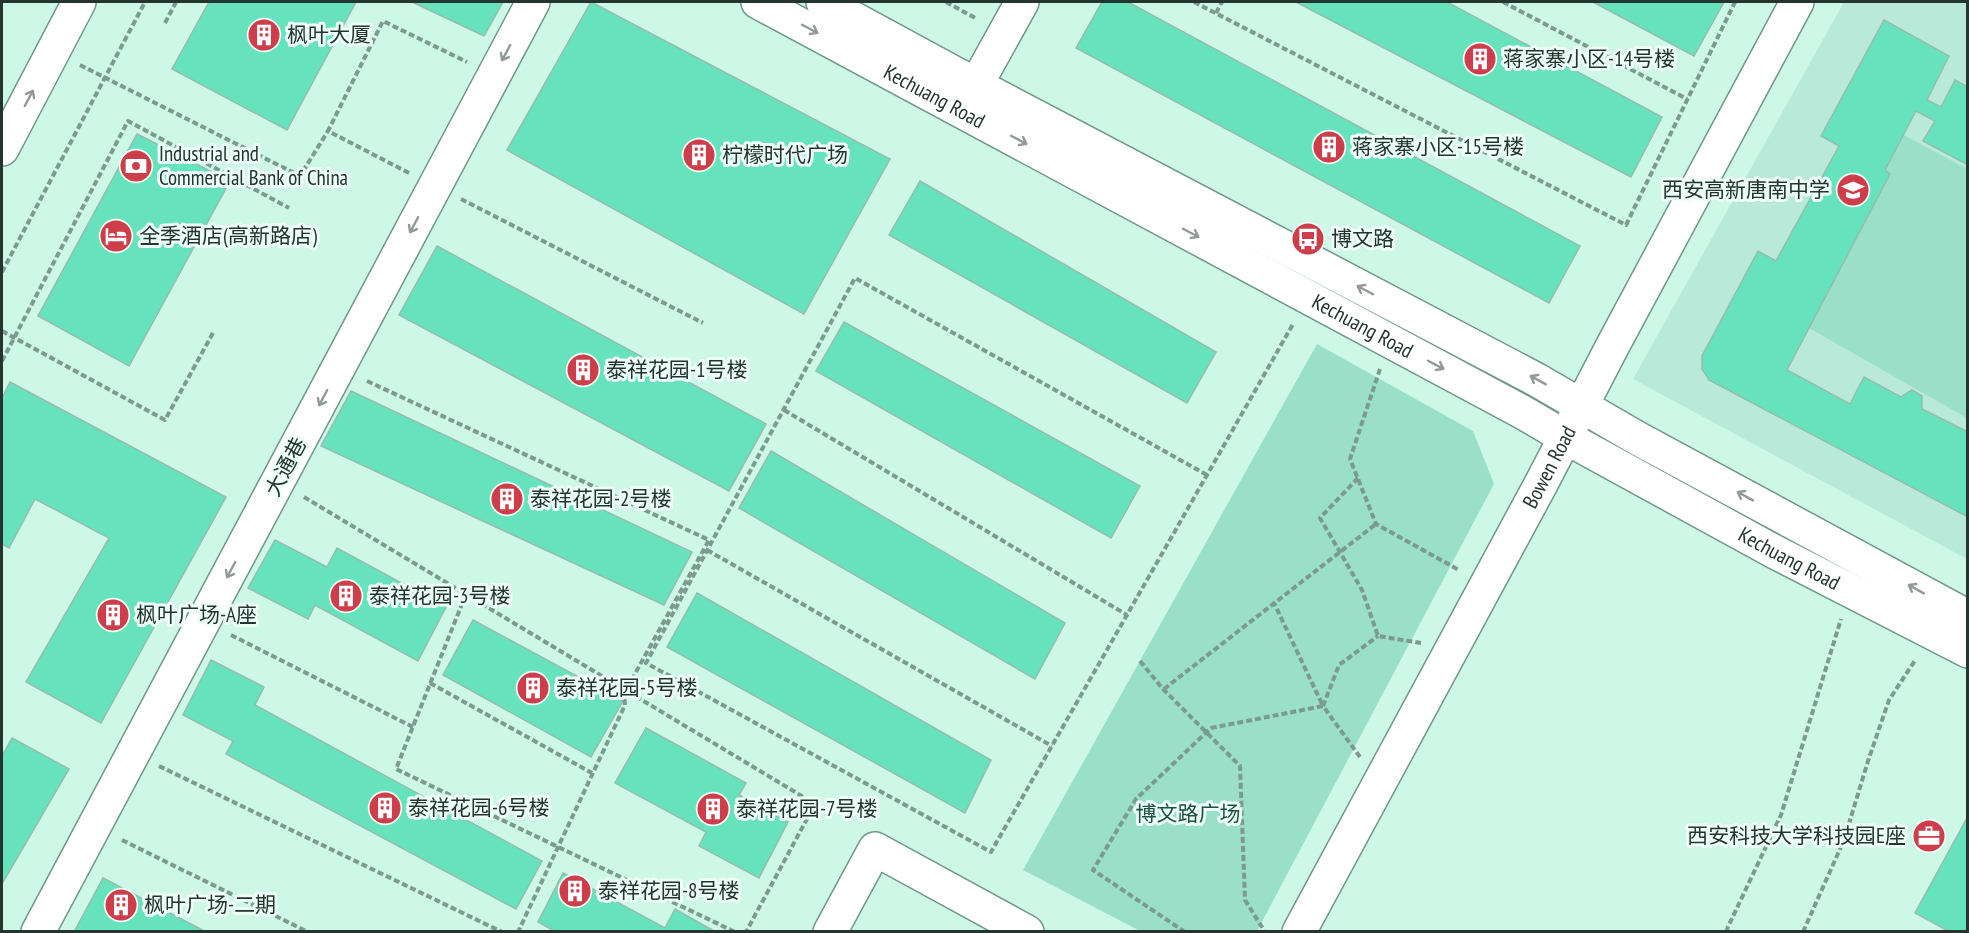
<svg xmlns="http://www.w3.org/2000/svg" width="1969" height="933" font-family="'PT Sans Narrow','Noto Sans SC',sans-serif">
<rect width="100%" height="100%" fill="#cdf7e7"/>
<path fill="#b9ead9" d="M1844,2H1967V559L1633,379Z"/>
<g fill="#9ae0c8">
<path d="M1904,135L1967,169V418L1802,324Z"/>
<path d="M1317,344L1473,431L1494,484L1257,931H1140L1023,870Z"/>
</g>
<g fill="#66e3bd" stroke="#95bdae" stroke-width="1.5">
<path d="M209,2H356L287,130L172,69Z"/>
<path d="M412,2H503L484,36Z"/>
<path d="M591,2L890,159L804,314L507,150Z"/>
<path d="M1102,2H1128L1580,246L1549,303L1076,48Z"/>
<path d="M1296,2H1447L1662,117L1631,177Z"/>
<path d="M1593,2H1724L1694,56Z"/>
<path d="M1884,20L1949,56L1927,100L1941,107L1955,80L1968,87V165L1923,141L1935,121L1916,111L1885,170L1890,174L1787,370L1850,404L1864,377L1901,397L1912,390L1922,396V409L1968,432V517L1709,380L1702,369V356L1758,251L1776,261L1839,146L1821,136Z"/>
<path d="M137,134L230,181L129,366L38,316Z"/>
<path d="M920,181L1216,352L1187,403L889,235Z"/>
<path d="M437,246L766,424L729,491L399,315Z"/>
<path d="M844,322L1140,486L1111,538L816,371Z"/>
<path d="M10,382L226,497L101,723L26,682L109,538L35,499L9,548L2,544V398Z"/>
<path d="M351,391L692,552L664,605L321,446Z"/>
<path d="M771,451L1065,623L1035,679L739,508Z"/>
<path d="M275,540L327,567L337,548L446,607L418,661L315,605L308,619L248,588Z"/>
<path d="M697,593L991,760L965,813L667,647Z"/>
<path d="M473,620L623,701L591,757L443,675Z"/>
<path d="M211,660L264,687L255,705L542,861L516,909L226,754L233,741L183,715Z"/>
<path d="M646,728L746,783L739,795L788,822L759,878L699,846L706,832L615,783Z"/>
<path d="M12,738L69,769L2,884V756Z"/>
<path d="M1968,816V932H1950L1915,913Z"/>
<path d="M563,873L665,928L675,909L716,932H556L538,922Z"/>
<path d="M103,878L206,932H74Z"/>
</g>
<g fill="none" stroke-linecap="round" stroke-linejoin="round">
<g stroke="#709789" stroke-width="36">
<g id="minor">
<path id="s1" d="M758,2L1524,413L1565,437L1775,552L1968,651"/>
<path d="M823,2L976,85L1537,380L1637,438L1968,617"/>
<path d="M966,103L1022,2"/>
<path d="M38,932L533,2"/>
<path d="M830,932L875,849L1027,932"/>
<path id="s2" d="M1299,932L1542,482L1612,347L1797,2"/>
</g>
</g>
<g stroke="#709789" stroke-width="36">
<path id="major" d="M2,149L79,2"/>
</g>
<g stroke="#7c9a8f" stroke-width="4" stroke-dasharray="6 3" stroke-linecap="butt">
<path d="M946,2L977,19"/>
<path d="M1194,2L1626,225L1735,2"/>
<path d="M1503,2L1687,99"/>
<path d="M1216,13L1222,2"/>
<path d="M165,23L176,2"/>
<path d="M80,65L300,176L328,131"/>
<path d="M409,173L328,131L383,21L467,62"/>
<path d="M461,199L703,323"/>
<path d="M2,272L145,2"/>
<path d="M2,331L165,420L213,333"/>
<path d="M2,361L128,121L289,208"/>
<path d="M1380,369L1350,459L1376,524L1459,570"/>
<path d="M367,381L709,540L626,690L624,695L625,705L518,932"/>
<path d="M784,410L1127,615"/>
<path d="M1207,475L855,278L646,663L991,852C1092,676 1193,500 1293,324"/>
<path d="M1358,478L1320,518L1362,590L1378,636L1421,643"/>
<path d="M304,497L815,804L746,932"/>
<path d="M707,550L1052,746"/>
<path d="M466,594L396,769L735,932"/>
<path d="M231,635L413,727"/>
<path d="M1140,661L1163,689L1240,766L1245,900L1265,932"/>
<path d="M430,683L592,773"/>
<path d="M1164,689L1376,524"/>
<path d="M1360,757L1323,706L1339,665L1378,636"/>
<path d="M159,766L502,932"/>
<path d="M122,840L308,932"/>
<path d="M1185,932L1093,870L1136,799L1211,728L1323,706L1274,603"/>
<path d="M1728,932L1727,929L1781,815L1841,619"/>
<path d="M1803,932L1844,840L1868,761L1889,700L1916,659"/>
</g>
<use href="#minor" stroke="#fff" stroke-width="33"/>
<use href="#major" stroke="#fff" stroke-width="33"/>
</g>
<defs><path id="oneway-shaft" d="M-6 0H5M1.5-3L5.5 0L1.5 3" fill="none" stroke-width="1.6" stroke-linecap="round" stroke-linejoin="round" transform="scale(1.5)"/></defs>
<g stroke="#929a96">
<use href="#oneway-shaft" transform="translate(810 29) rotate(28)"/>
<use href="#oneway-shaft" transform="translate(506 53) rotate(118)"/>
<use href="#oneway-shaft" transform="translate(29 98) rotate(-62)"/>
<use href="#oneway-shaft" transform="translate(1019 140) rotate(28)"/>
<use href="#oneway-shaft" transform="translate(414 225) rotate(118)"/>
<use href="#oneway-shaft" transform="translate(1191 233) rotate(28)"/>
<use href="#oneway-shaft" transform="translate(1365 290) rotate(-152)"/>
<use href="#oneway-shaft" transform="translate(1436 365) rotate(28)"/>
<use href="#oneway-shaft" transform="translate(1538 380) rotate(-151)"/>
<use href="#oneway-shaft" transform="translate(323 398) rotate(118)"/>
<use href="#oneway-shaft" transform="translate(1745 496) rotate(-151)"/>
<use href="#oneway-shaft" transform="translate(231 570) rotate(118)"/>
<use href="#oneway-shaft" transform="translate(1916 589) rotate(-151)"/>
</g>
<defs>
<g id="building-disc" transform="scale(1.725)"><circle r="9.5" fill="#ce3d4a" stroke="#edfdf7"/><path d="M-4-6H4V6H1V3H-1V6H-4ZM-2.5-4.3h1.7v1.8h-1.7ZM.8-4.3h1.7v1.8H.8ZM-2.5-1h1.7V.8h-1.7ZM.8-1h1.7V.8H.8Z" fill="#fff"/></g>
<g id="bank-disc" transform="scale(1.725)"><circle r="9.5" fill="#ce3d4a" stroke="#edfdf7"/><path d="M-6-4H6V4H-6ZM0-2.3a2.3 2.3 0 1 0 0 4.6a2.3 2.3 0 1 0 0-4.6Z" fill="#fff"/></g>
<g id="school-disc" transform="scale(1.725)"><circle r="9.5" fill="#ce3d4a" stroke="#edfdf7"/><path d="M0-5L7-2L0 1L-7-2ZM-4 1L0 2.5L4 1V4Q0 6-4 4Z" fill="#fff"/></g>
<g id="hotel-disc" transform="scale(1.725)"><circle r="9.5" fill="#ce3d4a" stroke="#edfdf7"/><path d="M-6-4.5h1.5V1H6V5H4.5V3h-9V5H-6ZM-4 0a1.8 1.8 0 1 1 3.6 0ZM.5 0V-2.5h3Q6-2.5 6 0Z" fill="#fff"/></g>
<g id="bus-disc" transform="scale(1.725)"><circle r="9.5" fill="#ce3d4a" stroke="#edfdf7"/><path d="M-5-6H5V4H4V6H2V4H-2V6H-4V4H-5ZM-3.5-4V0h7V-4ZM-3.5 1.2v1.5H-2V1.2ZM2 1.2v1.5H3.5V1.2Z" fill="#fff"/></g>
<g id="office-disc" transform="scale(1.725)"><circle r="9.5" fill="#ce3d4a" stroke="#edfdf7"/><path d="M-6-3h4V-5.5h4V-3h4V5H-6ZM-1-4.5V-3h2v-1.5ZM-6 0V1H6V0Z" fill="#fff"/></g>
</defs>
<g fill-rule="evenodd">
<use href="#building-disc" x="264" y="35"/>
<use href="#building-disc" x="1480" y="59"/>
<use href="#building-disc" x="1329" y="147"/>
<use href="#building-disc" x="699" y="155"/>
<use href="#bank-disc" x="136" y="166"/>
<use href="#school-disc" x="1853" y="190"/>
<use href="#hotel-disc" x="116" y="236"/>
<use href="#bus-disc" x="1308" y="239"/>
<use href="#building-disc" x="583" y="370"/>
<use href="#building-disc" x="507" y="499"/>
<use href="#building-disc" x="346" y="596"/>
<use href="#building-disc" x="113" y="615"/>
<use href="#building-disc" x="533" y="688"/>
<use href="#building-disc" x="385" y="808"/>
<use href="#building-disc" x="713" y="809"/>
<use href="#office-disc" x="1929" y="836"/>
<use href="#building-disc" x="575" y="891"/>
<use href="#building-disc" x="121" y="905"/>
</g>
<g text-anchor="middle" stroke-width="6" stroke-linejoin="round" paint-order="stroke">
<g font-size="21" fill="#24342e" stroke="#edfdf7" text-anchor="start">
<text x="287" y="42">枫叶大厦</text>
<text x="1503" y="66">蒋家寨小区-14号楼</text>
<text x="1352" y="154">蒋家寨小区-15号楼</text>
<text x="159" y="161">Industrial and<tspan x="159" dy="24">Commercial Bank of China</tspan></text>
<text x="722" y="162">柠檬时代广场</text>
<text x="1830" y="197" text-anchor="end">西安高新唐南中学</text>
<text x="139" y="243">全季酒店(高新路店)</text>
<text x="1331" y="246">博文路</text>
<text x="606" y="377">泰祥花园-1号楼</text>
<text x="530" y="506">泰祥花园-2号楼</text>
<text x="369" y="603">泰祥花园-3号楼</text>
<text x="136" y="622">枫叶广场-A座</text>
<text x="556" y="695">泰祥花园-5号楼</text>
<text x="408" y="815">泰祥花园-6号楼</text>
<text x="736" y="816">泰祥花园-7号楼</text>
<text x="1906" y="843" text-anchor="end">西安科技大学科技园E座</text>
<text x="598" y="898">泰祥花园-8号楼</text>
<text x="144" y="912">枫叶广场-二期</text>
</g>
<g font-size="21" fill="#24342e" stroke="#edfdf7">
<text dy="7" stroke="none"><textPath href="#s1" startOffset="200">Kechuang Road</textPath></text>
<text dy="7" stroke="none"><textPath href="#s1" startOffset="686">Kechuang Road</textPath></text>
<text transform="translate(286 467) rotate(-62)" y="7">大通巷</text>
<text dy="7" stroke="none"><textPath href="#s2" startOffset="528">Bowen Road</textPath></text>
<text dy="7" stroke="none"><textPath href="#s1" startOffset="1172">Kechuang Road</textPath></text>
</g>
<g font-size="21" fill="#1c5141" stroke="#edfdf7">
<text x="1188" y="821">博文路广场</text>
</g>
</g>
<rect width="1969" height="933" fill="none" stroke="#24342e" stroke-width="6"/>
</svg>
